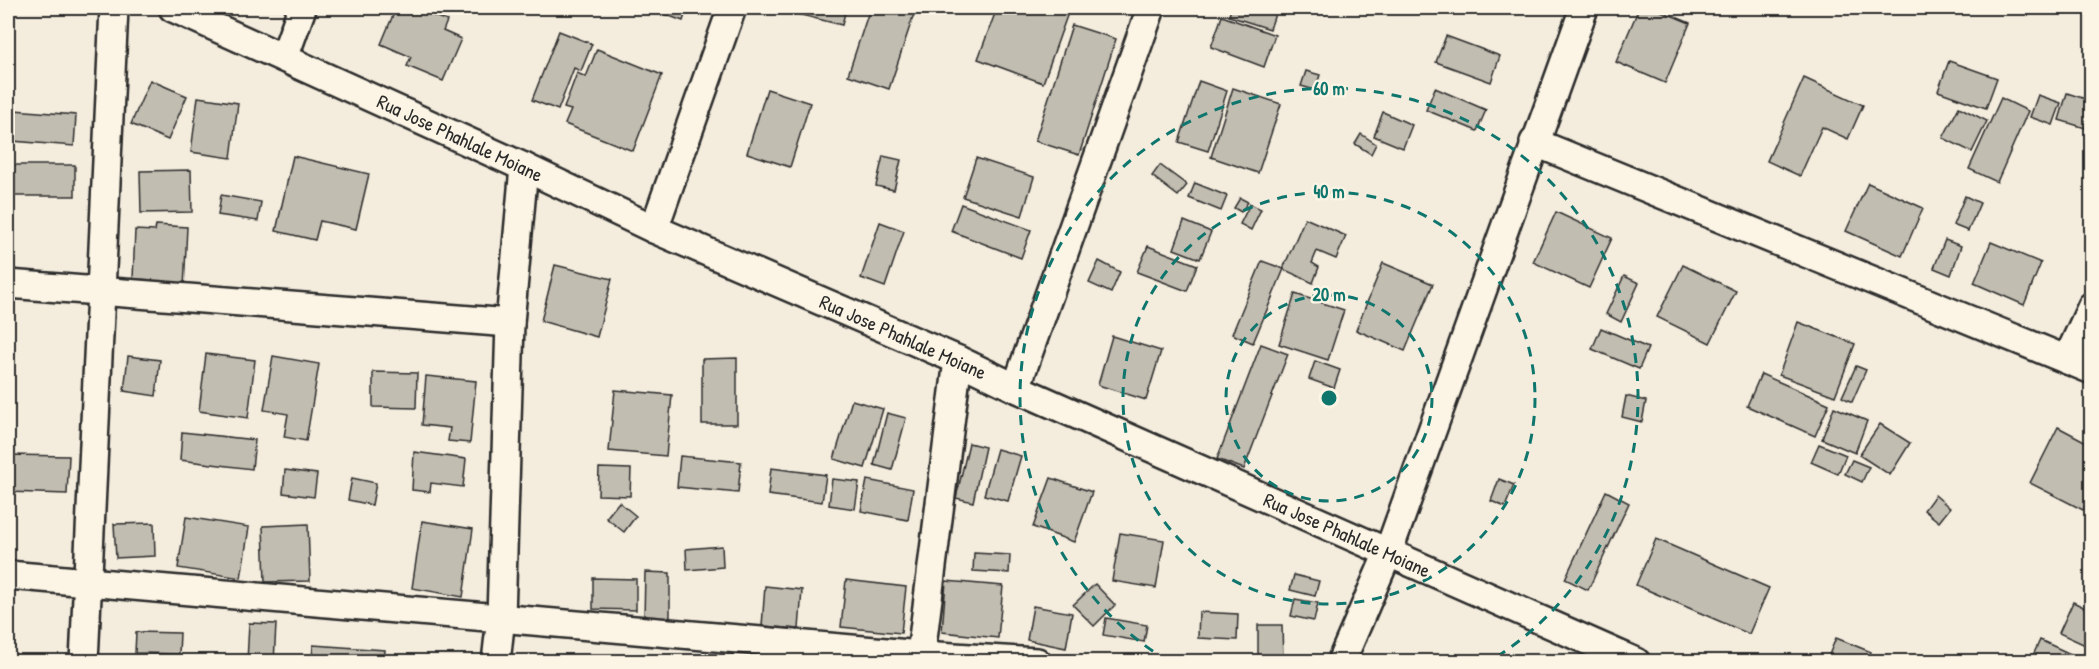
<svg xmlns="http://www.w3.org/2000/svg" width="2099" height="669" font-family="'Patrick Hand',sans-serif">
<rect width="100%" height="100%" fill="#f4edde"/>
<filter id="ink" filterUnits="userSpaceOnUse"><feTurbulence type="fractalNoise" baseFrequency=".0167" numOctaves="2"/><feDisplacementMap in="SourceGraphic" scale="12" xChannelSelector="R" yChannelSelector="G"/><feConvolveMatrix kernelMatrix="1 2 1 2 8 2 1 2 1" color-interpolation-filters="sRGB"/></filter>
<g filter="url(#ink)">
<g fill="#c2bdb1" stroke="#2b2b2b" stroke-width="1.5">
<path d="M396,8H414L447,21L443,31L461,39L443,81L407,66L411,57L381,44Z"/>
<path d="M654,8H687L683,21L653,10Z"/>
<path d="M781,8H846L842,25L781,10Z"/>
<path d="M870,8H916L889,89L848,75Z"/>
<path d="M997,8H1053L1068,13L1043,83L978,59Z"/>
<path d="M1231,8H1277L1270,29L1229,16Z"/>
<path d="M1639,8H1654L1690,23L1665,83L1616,62Z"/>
<path d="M1222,16L1275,35L1264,67L1211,47Z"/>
<path d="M1072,25L1116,39L1079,155L1035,141Z"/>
<path d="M559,31L592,44L581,71L574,68L558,110L532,100Z"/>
<path d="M1446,36L1500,56L1491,82L1436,62Z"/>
<path d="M597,49L662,75L633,151L565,124L571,110L564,108L577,73L586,77Z"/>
<path d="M1949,61L1997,78L1986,108L1938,91Z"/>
<path d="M1306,71L1320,75L1315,90L1301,86Z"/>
<path d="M1804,78L1863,105L1848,139L1822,127L1800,176L1767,161Z"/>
<path d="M150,80L187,96L168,140L131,124Z"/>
<path d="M1199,81L1227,91L1208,151L1179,142Z"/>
<path d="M1233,88L1281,104L1258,173L1211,157Z"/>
<path d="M1435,88L1486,110L1477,131L1426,110Z"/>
<path d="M767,89L810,103L790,167L747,153Z"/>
<path d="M2067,93L2092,101V130L2059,120Z"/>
<path d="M2038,95L2061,103L2053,125L2030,117Z"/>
<path d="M198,97L238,103L231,158L191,152Z"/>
<path d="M2001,98L2028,111L1997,182L1969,169Z"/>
<path d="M1959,107L1987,121L1972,152L1943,138Z"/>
<path d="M14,110L76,115L74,146L12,141Z"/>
<path d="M1383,112L1412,125L1403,148L1374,136Z"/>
<path d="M1361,134L1376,144L1371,154L1355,144Z"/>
<path d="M293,156L369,174L356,229L320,221L315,240L276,231Z"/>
<path d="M883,156L901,160L894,190L876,186Z"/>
<path d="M976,158L1034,177L1022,216L963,197Z"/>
<rect x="10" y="165" width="65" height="31"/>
<path d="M1160,165L1187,185L1178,196L1152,176Z"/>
<path d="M191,170L192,212L141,213L140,171Z"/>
<path d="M1195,183L1227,196L1221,211L1189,198Z"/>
<path d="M1868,183L1923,208L1902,256L1846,231Z"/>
<path d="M221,195L261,202L258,221L218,215Z"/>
<path d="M1965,196L1980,203L1968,231L1953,225Z"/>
<path d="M1240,198L1248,202L1241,212L1234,208Z"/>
<path d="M961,204L1031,230L1021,258L951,231Z"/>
<path d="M1250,204L1261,209L1251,230L1240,224Z"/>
<path d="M1556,212L1612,238L1589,288L1533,262Z"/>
<path d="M1305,218L1346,236L1336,259L1317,251L1312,263L1319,267L1313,283L1283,269Z"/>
<path d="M1184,221L1211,232L1200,259L1174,249Z"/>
<path d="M880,222L904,231L885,287L861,278Z"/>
<path d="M156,225L187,227L184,288L152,286V280L133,279L135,230L155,231Z"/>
<path d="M1945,240L1961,246L1951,275L1934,268Z"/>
<path d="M1991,242L2041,263L2024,305L1974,283Z"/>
<path d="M1148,246L1197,265L1187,291L1137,272Z"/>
<path d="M1099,261L1120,272L1111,293L1089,283Z"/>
<path d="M1262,261L1284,269L1253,343L1232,334Z"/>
<path d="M1383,263L1433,284L1405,351L1356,330Z"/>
<path d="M555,265L612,279L597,337L541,321Z"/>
<path d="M1683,265L1736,291L1710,343L1657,317Z"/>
<path d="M1624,276L1639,283L1621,322L1606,314Z"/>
<path d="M1295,294L1344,310L1328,360L1279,344Z"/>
<path d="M1798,322L1855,344L1835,396L1779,375Z"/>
<path d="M1601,328L1648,348L1639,369L1592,349Z"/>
<path d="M1112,336L1161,351L1146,400L1098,385Z"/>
<path d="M1261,344L1288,354L1244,469L1217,459Z"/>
<path d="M206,354L255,360L248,418L199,411Z"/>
<path d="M128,356L160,360L156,396L124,391Z"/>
<path d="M273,356L319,364L306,441L284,437L288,414L264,410Z"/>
<path d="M737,358V424H702V359Z"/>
<path d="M1315,361L1340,370L1334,388L1309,379Z"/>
<path d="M1856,366L1866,370L1852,402L1842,397Z"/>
<path d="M373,372L417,373L416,408L373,407Z"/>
<path d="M1761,374L1829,404L1815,436L1747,406Z"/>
<path d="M426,376L476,381L470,443L448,441L450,428L422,425Z"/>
<path d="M615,390L672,395L666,456L609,451Z"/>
<path d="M1626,396L1646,401L1642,422L1622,417Z"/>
<path d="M852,400L883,409L865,468L834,459Z"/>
<path d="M1834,407L1867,421L1855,453L1822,439Z"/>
<path d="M887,413L906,418L892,470L874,465Z"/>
<path d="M1880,424L1910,443L1890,475L1859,455Z"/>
<path d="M2058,427L2092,445V493L2083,510L2030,483Z"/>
<path d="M182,432L255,440L252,469L180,460Z"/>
<path d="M969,443L985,447L973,502L956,498Z"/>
<path d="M1819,444L1846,455L1838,474L1811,462Z"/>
<path d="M997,449L1021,456L1008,501L984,495Z"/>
<path d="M414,452L466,459L463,487L431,483L430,492L412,490Z"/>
<path d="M8,455L69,456L67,494L8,492Z"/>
<path d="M680,456L741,462L738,493L677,487Z"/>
<path d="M1852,460L1869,467L1862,482L1845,474Z"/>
<path d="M599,468L631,469L630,496L598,495Z"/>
<path d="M771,468L826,475L822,502L768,495Z"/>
<path d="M285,470L317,474L314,497L283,493Z"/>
<path d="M352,478L376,483L372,505L348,500Z"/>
<path d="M1051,478L1092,492L1074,542L1033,527Z"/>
<path d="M832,479L859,482L855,509L829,505Z"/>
<path d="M1499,479L1514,485L1505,507L1491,501Z"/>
<path d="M867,480L913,489L908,520L861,511Z"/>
<path d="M1606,491L1629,503L1588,590L1565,579Z"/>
<path d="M1935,495L1950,508L1939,522L1924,510Z"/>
<path d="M619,502L636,516L624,532L606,518Z"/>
<path d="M186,517L249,527L241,578L178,568Z"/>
<path d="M422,521L473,529L463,597L412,588Z"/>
<path d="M154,523L155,556L116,558L114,524Z"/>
<path d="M308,524L310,581L265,582L263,526Z"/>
<path d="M1120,533L1164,540L1156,588L1112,581Z"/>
<path d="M1656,539L1769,588L1749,634L1636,585Z"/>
<path d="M722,546L723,567L687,570L686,549Z"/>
<path d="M974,553L1010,555L1009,573L973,571Z"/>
<path d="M645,572L670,573V620L644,619Z"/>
<path d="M1294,575L1319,581L1315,596L1290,590Z"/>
<path d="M593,578L636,579V610L593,609Z"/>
<path d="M846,580L906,587L901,633L841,627Z"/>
<path d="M946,581L1003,586L998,638L942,632Z"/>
<path d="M1095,584L1115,605L1094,626L1073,605Z"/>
<path d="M765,586L802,590L799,629L762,626Z"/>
<path d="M1295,599L1318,603L1314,621L1291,616Z"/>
<path d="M2073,602L2092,611V648L2059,633Z"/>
<path d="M1033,606L1072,613L1066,648L1027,640Z"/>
<path d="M1199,612L1238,614L1237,640L1198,638Z"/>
<path d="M1106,618L1147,625L1144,642L1103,635Z"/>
<path d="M249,623L276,624L274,662H247Z"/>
<path d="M1258,625H1282L1283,662H1258Z"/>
<path d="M136,632L180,633L179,654L135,653Z"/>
<path d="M1836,638L1871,652L1867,662H1826Z"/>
<path d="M2040,640L2088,662H2030Z"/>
<path d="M313,645L385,650L384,662H312Z"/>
<path d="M416,657L466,661V662H415Z"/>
</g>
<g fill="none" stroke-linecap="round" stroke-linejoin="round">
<g stroke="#2b2b2b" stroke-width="32">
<g id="street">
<path d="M173,8L524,167L654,229L958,360L1016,388L1636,662"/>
<path d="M284,58L302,8"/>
<path d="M1534,142L2092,370"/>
<path d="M654,229L732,8"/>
<path d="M8,284L510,323"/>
<path d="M2067,360L2092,306"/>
<path d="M1016,388L1151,8"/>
<path d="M8,575L921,655L1037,662"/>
<path d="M84,662L114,8"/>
<path d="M496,662L501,617L510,323L524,167"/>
<path d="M920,662L958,360"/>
<path d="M1341,662L1388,553L1584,8"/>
</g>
</g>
<use href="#street" stroke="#fcf5e5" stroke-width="27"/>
</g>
</g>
<g fill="none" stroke="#0f766e" stroke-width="3" stroke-dasharray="10 8">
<circle cx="1329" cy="398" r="103"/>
<circle cx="1329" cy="398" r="206"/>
<path d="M1168 661A309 309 0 1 1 1490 661"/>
</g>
<g text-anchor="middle" stroke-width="4.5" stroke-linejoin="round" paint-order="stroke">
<g font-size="20" fill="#2b2b2b" stroke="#fcf5e5">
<text transform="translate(460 138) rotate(25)" y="7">Rua Jose Phahlale Moiane</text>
<text transform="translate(903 337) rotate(24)" y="7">Rua Jose Phahlale Moiane</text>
<text transform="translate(1347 535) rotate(24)" y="7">Rua Jose Phahlale Moiane</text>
</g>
</g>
<circle cx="1329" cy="398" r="9" fill="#0f766e" stroke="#fcf5e5" stroke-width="3"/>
<g font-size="18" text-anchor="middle" font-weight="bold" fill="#0f766e" stroke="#fcf5e5" stroke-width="4.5" stroke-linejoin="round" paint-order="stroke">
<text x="1329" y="95">60 m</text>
<text x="1329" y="198">40 m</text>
<text x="1329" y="301">20 m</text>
</g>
<rect width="2099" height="669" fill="none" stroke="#fcf5e5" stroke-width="30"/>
<rect x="15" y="15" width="2069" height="639" fill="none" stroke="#2b2b2b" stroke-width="2" filter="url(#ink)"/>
</svg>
